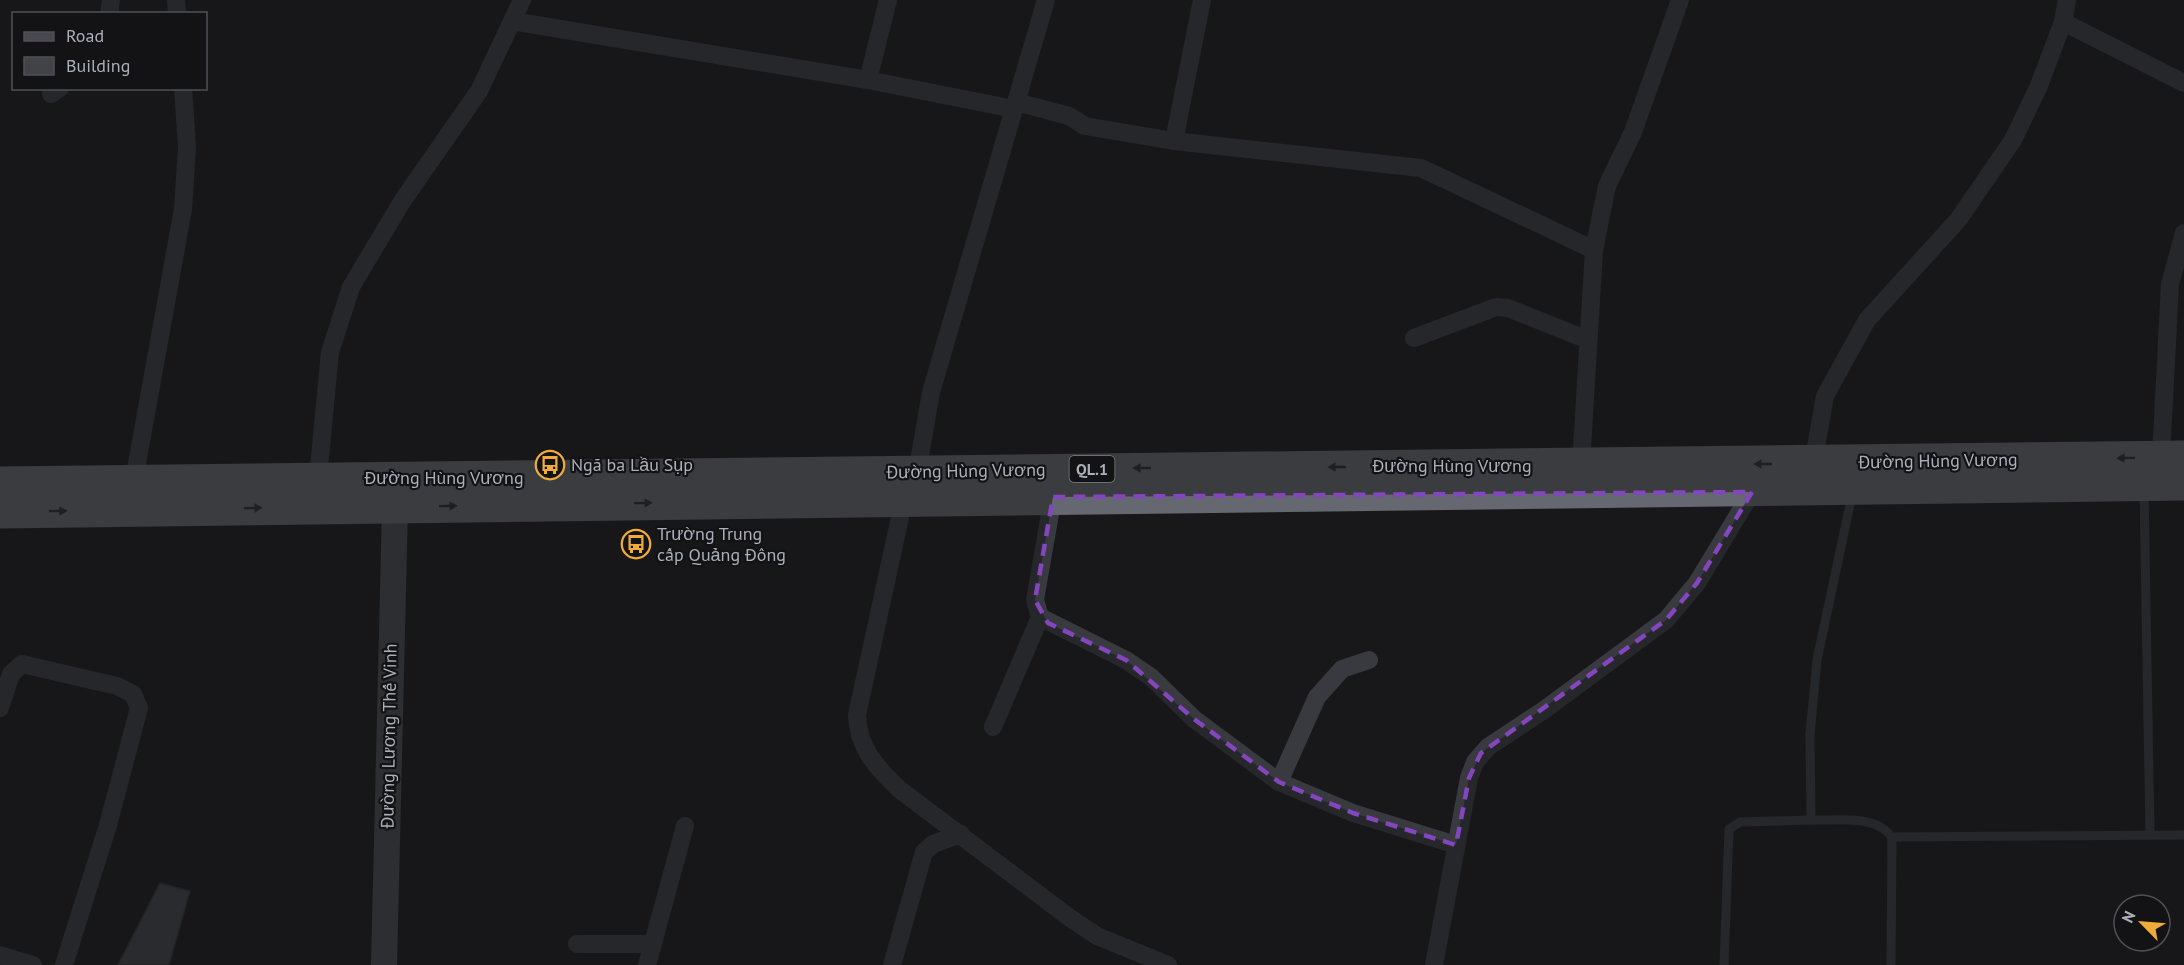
<svg xmlns="http://www.w3.org/2000/svg" width="2184" height="965" font-family="'PT Sans',sans-serif">
<rect width="100%" height="100%" fill="#18181a"/>
<path fill="#424347" stroke="#323236" stroke-width="1.5" d="M160,883L190,891L169,965H118Z"/>
<g fill="none" stroke-linecap="round" stroke-linejoin="round">
<g stroke="#393a3f" stroke-width="9">
<path d="M2144,490L2150,835"/>
<path d="M1852,495L1817,660L1810,734L1811,820C1838,821 1875,814 1892,837L1891,965"/>
<path d="M1892,837L2184,835"/>
<path d="M1724,965L1729,829L1740,822L1811,820"/>
</g>
<g stroke="#393a3f" stroke-width="18">
<path d="M176,0L177,14"/>
<path d="M109,14L111,0"/>
<path d="M512,21L868,80L1014,109"/>
<path d="M2063,22L2184,83"/>
<path d="M868,80L888,0"/>
<path d="M51,94L60,88"/>
<path d="M1016,102L1069,116L1085,126L1174,141L1421,168L1594,250"/>
<path d="M1174,141L1202,0"/>
<path d="M1414,338L1496,307L1508,308L1588,340"/>
<path d="M2161,457L2170,284L2184,233"/>
<path d="M1813,464L1825,396L1867,320L1958,220L2013,140L2038,88L2063,22L2067,0"/>
<path d="M1581,465L1594,250L1607,186L1633,132L1680,0"/>
<path d="M917,473L931,392L1046,0"/>
<path d="M318,478L330,352L351,287L403,200L479,91L522,0"/>
<path d="M134,480L183,209L187,147L183,88"/>
<path d="M1053,497L1035,600L1040,617L1126,660L1151,677L1194,719L1279,782L1353,813L1456,845"/>
<path d="M904,499L857,715C858,748 876,767 899,789L1070,918L1097,936L1168,965"/>
<path d="M0,708L11,674L22,664L117,686L133,694L139,708L108,825L64,965"/>
<path d="M993,727L1040,617"/>
<path d="M1279,782L1317,697L1342,669L1369,660"/>
<path d="M577,944H652"/>
<path d="M0,955L33,965"/>
<path d="M647,965L685,826"/>
<path d="M892,965L924,852L933,844L961,834"/>
<path d="M1434,965L1469,778L1475,762L1488,747L1544,710L1666,620L1697,583L1752,492"/>
</g>
<path stroke="#47494f" stroke-width="26" d="M384,965L395,507"/>
<g stroke="#656870" stroke-width="33">
<path d="M0,483L2184,457"/>
<path d="M0,512L2184,484"/>
</g>
</g>
<defs><path id="oneway-solid" d="M-6-.8H1V-3.2L6.5 0L1 3.2V.8H-6Z" transform="scale(1.5)"/></defs>
<g fill="#28282c">
<use href="#oneway-solid" transform="translate(2126 458) rotate(179)"/>
<use href="#oneway-solid" transform="translate(1763 464) rotate(180)"/>
<use href="#oneway-solid" transform="translate(1337 467) rotate(180)"/>
<use href="#oneway-solid" transform="translate(1142 468) rotate(180)"/>
<use href="#oneway-solid" transform="translate(643 503) rotate(-1)"/>
<use href="#oneway-solid" transform="translate(448 506) rotate(-1)"/>
<use href="#oneway-solid" transform="translate(253 508) rotate(-1)"/>
<use href="#oneway-solid" transform="translate(58 511) rotate(-1)"/>
</g>
<path d="M0 0H2184V965H0ZM1752,492L1697,583L1666,620L1481,753L1469,778L1456,845L1353,813L1279,782L1194,719L1126,660L1048,623L1035,600L1053,497Z" fill="#18181a" fill-opacity=".55" fill-rule="evenodd"/>
<path fill="none" stroke="#8446be" stroke-width="4.5" stroke-dasharray="12 8" stroke-linejoin="round" d="M1752,492L1697,583L1666,620L1481,753L1469,778L1456,845L1353,813L1279,782L1194,719L1126,660L1048,623L1035,600L1053,497Z"/>
<defs>
<g id="bus-ring" transform="scale(1.5)"><circle r="9.5" fill="#131315" stroke="#f0ab39" stroke-width="1.5"/><path d="M-5-6H5V4H4V6H2V4H-2V6H-4V4H-5ZM-3.5-4V0h7V-4ZM-3.5 1.2v1.5H-2V1.2ZM2 1.2v1.5H3.5V1.2Z" fill="#f0ab39"/></g>
</defs>
<g fill-rule="evenodd">
<use href="#bus-ring" x="550" y="465"/>
<use href="#bus-ring" x="636" y="544"/>
</g>
<g text-anchor="middle" stroke-width="4.5" stroke-linejoin="round" paint-order="stroke">
<rect fill="#131315" stroke="#7d8088" stroke-width="1.5" x="1069.5" y="456" width="45" height="26" rx="4.5"/>
<g font-size="16" font-weight="bold" fill="#aaafb9">
<text x="1092" y="475">QL.1</text>
</g>
<g font-size="18" fill="#aaafb9" stroke="#131315">
<text transform="translate(1938 461) rotate(-1)" y="6">Đường Hùng Vương</text>
<text x="1452" y="472">Đường Hùng Vương</text>
<text transform="translate(966 471) rotate(-1)" y="6">Đường Hùng Vương</text>
<text x="444" y="484">Đường Hùng Vương</text>
<text transform="translate(389 736) rotate(-89)" y="6">Đường Lương Thế Vinh</text>
</g>
<g font-size="18" fill="#aaafb9" stroke="#131315" text-anchor="start">
<text x="571" y="471">Ngã ba Lầu Sụp</text>
<text x="657" y="540">Trường Trung<tspan x="657" dy="21">cấp Quảng Đông</tspan></text>
</g>
</g>
<rect x="12" y="12" width="195" height="78" fill="#131315" stroke="#4f5157" stroke-width="1.5"/>
<rect x="24" y="32" width="30" height="9" fill="#47494f" stroke="#4f5157" stroke-width="1.5"/>
<text x="66" y="42" font-size="18" fill="#aaafb9">Road</text>
<rect x="24" y="57" width="30" height="18" fill="#424347" stroke="#4f5157" stroke-width="1.5"/>
<text x="66" y="72" font-size="18" fill="#aaafb9">Building</text>
<g transform="translate(2142 923) rotate(295)"><circle r="28" fill="#131315" stroke="#4f5157" stroke-width="1.5"/>
<path d="M0-4.5L10 22L0 15L-10 22Z" fill="#f0ab39"/>
<text y="-9" font-size="16" font-weight="bold" text-anchor="middle" fill="#aaafb9">N</text>
</g>
</svg>
